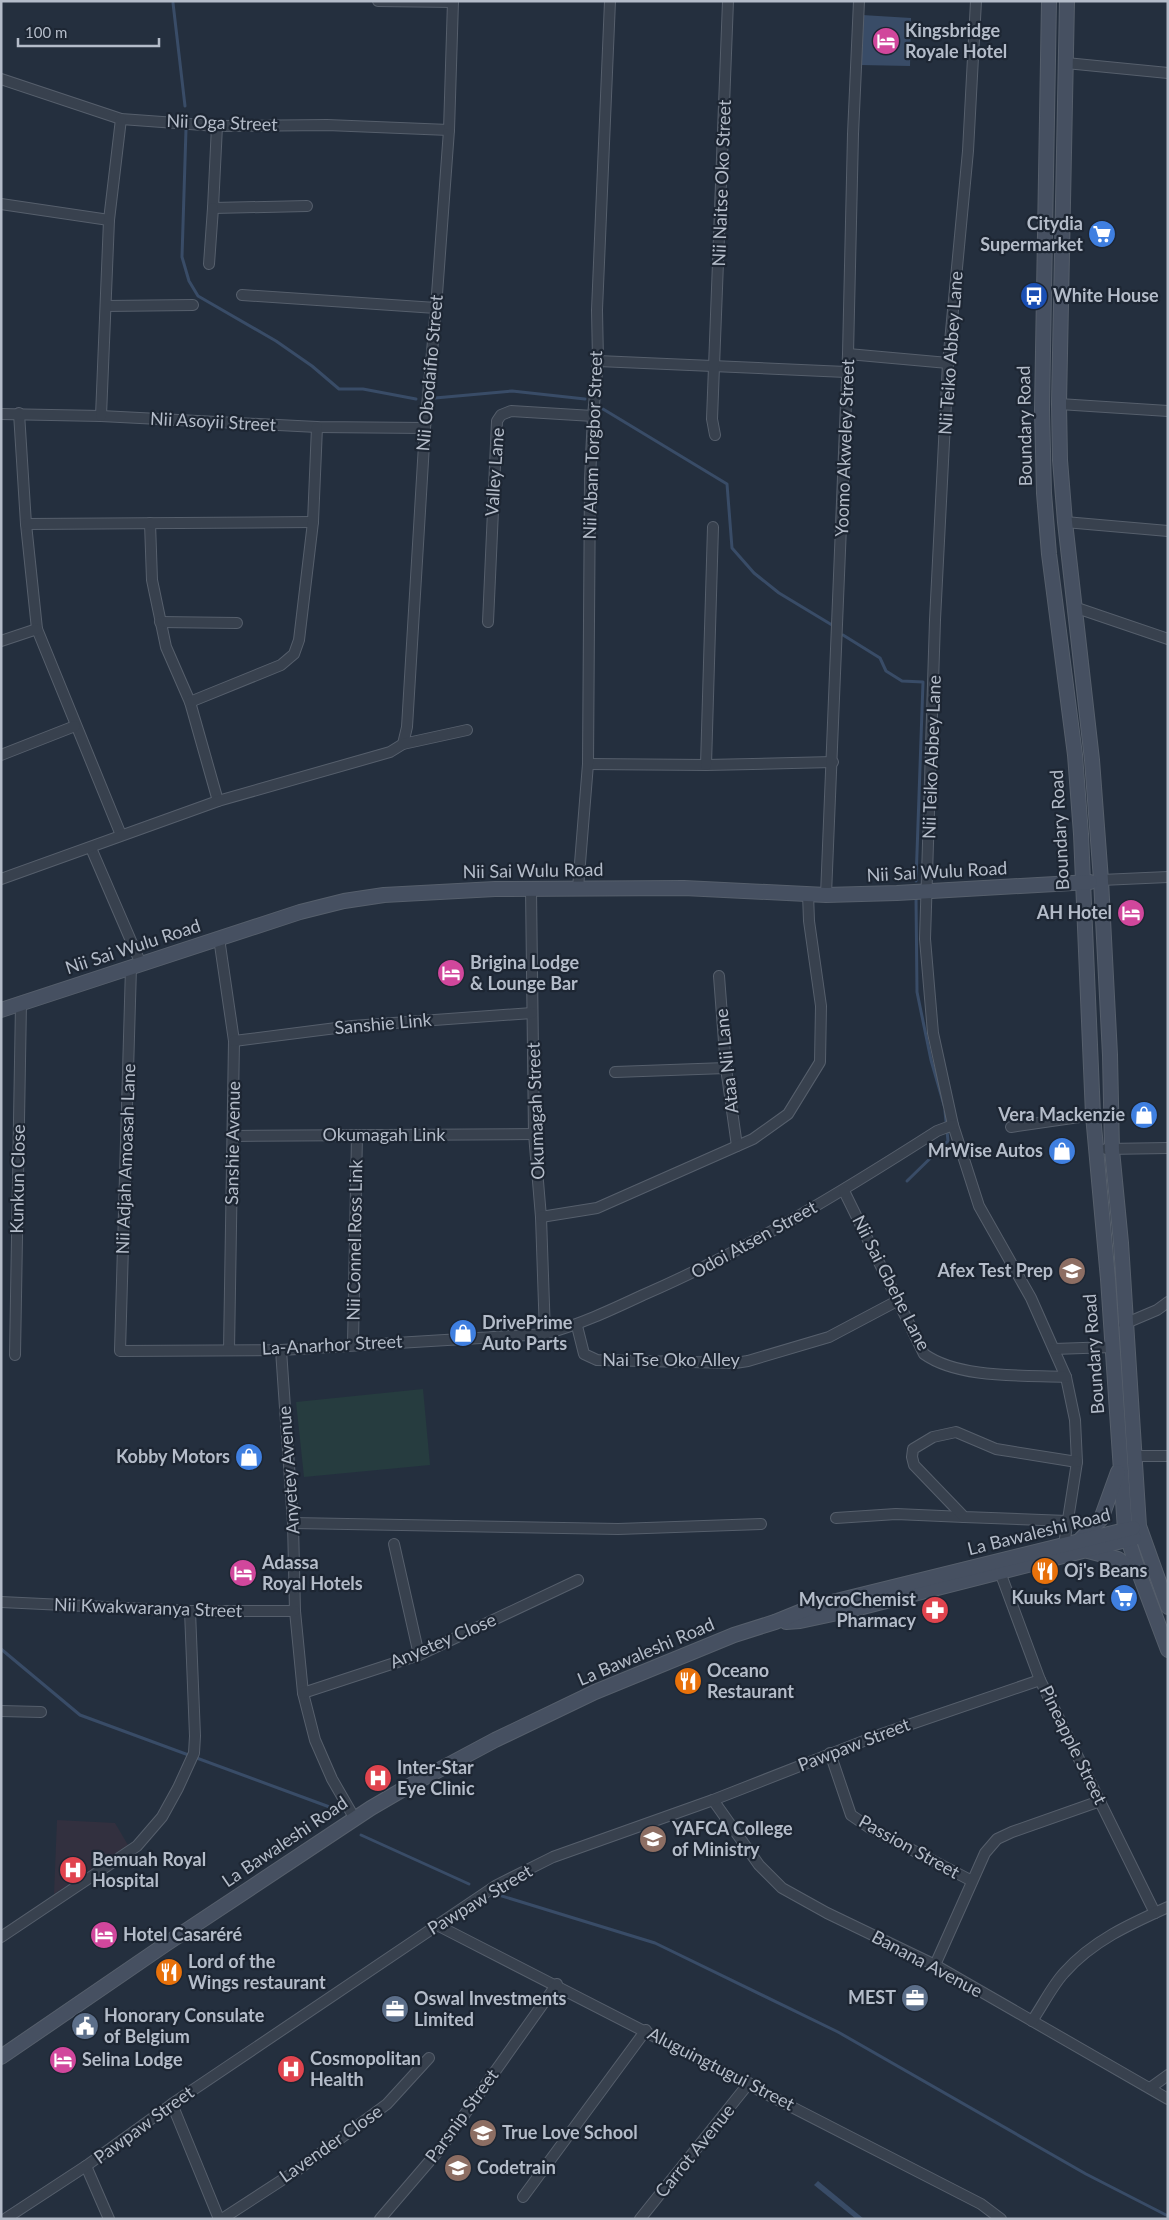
<svg xmlns="http://www.w3.org/2000/svg" width="1169" height="2220" font-family="Lato,sans-serif">
<rect width="100%" height="100%" fill="#242f3e"/>
<path fill="#32303f" d="M57,1820L115,1823L128,1845L54,1894Z"/>
<path fill="#263c3f" d="M423,1389L430,1465L304,1477L296,1402Z"/>
<g fill="#394c67">
<path d="M862,15L911,18L910,66L860,65Z"/>
<path d="M818,2181L864,2219H856L814,2185Z"/>
</g>
<g fill="none" stroke-linecap="round" stroke-linejoin="round">
<g stroke="#394c67" stroke-width="3">
<path d="M173,3L185,106"/>
<path d="M186,129L182,257L189,281L198,296L276,341L312,366L339,389H363L416,399"/>
<path d="M435,398L512,391L585,399"/>
<path d="M603,409L727,484L732,548L754,573L779,593L832,625"/>
<path d="M843,635L880,658L886,671L902,681L923,682L916,881"/>
<path d="M916,897L917,992L931,1060L944,1105"/>
<path d="M907,1181L948,1141L945,1111"/>
<path d="M1,1649L80,1715L335,1809"/>
<path d="M361,1835L469,1884"/>
<path d="M489,1892L655,1943L838,2032L1086,2174L1168,2216"/>
</g>
<g stroke="#565f6c" stroke-width="12">
<g id="street">
<path d="M378,1L453,2"/>
<path d="M976,1L968,151L948,363L935,620L925,939L933,1033L953,1125L979,1206L1031,1298L1066,1377L1075,1420L1077,1462L1064,1545"/>
<path d="M1066,63L1168,73"/>
<path d="M1,79L121,119L217,126L327,125L449,130"/>
<path d="M217,126L213,208L307,206"/>
<path d="M1,204L109,220"/>
<path d="M209,264L213,208"/>
<path d="M242,295L436,308"/>
<path d="M106,306L193,305"/>
<path d="M848,354L948,363"/>
<path d="M598,361L846,372"/>
<path d="M1059,404L1168,411"/>
<path d="M19,413L26,524L37,629L121,835"/>
<path d="M1,414L101,416L317,427L425,428"/>
<path d="M101,416L109,220L121,119"/>
<path d="M715,435L712,419L728,1"/>
<path d="M1065,522L1168,531"/>
<path d="M150,523L152,580L166,647L190,702L218,801"/>
<path d="M26,524L313,522"/>
<path d="M1074,607L1168,639"/>
<path d="M160,622L237,623"/>
<path d="M488,622L497,421L501,415L511,411L593,416"/>
<path d="M1,641L37,629"/>
<path d="M190,702L281,665L294,654L299,640L313,522L317,427"/>
<path d="M403,744L407,727L425,428L436,308L449,130L453,1"/>
<path d="M1,755L75,726"/>
<path d="M588,764L706,765L833,762"/>
<path d="M706,765L713,527"/>
<path d="M91,848L141,964"/>
<path d="M1,879L218,801L390,752L403,744L467,730"/>
<path d="M1101,880L1168,877"/>
<path d="M578,888L588,764L590,479L593,416L598,361L597,310L610,1"/>
<path d="M531,889L534,1134L541,1217L545,1334"/>
<path d="M826,895L848,354L853,134L859,1"/>
<path d="M219,938L234,1041L229,1350"/>
<path d="M131,967L120,1351L281,1350L545,1334C579,1325 611,1310 643,1295C747,1250 843,1191 937,1131L953,1125"/>
<path d="M719,976L726,1068L737,1146"/>
<path d="M234,1041L352,1026L532,1013"/>
<path d="M615,1072L726,1068"/>
<path d="M1011,1127L1093,1115"/>
<path d="M234,1136L534,1134"/>
<path d="M1106,1149L1168,1148"/>
<path d="M844,1191L924,1354C959,1379 1024,1375 1066,1377"/>
<path d="M541,1217L597,1208L753,1139L788,1114L820,1062L821,1006L809,921L808,894"/>
<path d="M1124,1324L1157,1310L1168,1302"/>
<path d="M577,1326L584,1354L597,1360L735,1363L748,1361L829,1337L897,1301"/>
<path d="M353,1344L357,1135"/>
<path d="M1054,1349L1112,1347"/>
<path d="M281,1350L293,1523L295,1611L303,1693L315,1740L332,1779L355,1819"/>
<path d="M15,1355L21,1003"/>
<path d="M1134,1456H1168"/>
<path d="M836,1518L896,1514L964,1517"/>
<path d="M1067,1521L964,1517L914,1465L912,1457L913,1449L933,1437L956,1432L996,1449L1077,1462"/>
<path d="M293,1523L618,1529L761,1524"/>
<path d="M394,1544L419,1655"/>
<path d="M1000,1572L1040,1680L1155,1913"/>
<path d="M1,1602L190,1611H295"/>
<path d="M303,1693L419,1655L578,1580"/>
<path d="M1,1711L41,1712"/>
<path d="M830,1753L851,1815L870,1828L972,1881"/>
<path d="M713,1800L759,1865L782,1888L827,1913L935,1965L1168,2099"/>
<path d="M437,1925L981,2204L1001,2219"/>
<path d="M1,1937L137,1846L162,1817L178,1788L194,1753L195,1736L190,1611"/>
<path d="M935,1965L985,1853L997,1839L1012,1832L1100,1801"/>
<path d="M1032,2021C1043,2005 1052,1986 1064,1973C1092,1941 1130,1924 1168,1907"/>
<path d="M1150,2088L1168,2075"/>
<path d="M172,2104L219,2219"/>
<path d="M86,2166L109,2219"/>
<path d="M523,2197L646,2030"/>
<path d="M5,2219L86,2166L172,2104L497,1885L553,1857L713,1800L879,1735L1040,1680"/>
<path d="M222,2219L299,2169L387,2104L429,2058"/>
<path d="M380,2219L440,2149L557,1984"/>
<path d="M640,2219L749,2083"/>
</g>
</g>
<g stroke="#565f6c" stroke-width="16">
<g id="secondary">
<path d="M1049,1L1042,410L1044,493L1049,554L1075,755L1081,834L1093,1115L1108,1279L1125,1530L1139,1573L1168,1650"/>
<path d="M1067,1L1059,404L1060,460L1065,522L1092,760L1101,880L1110,1055L1112,1150L1121,1243L1139,1526L1168,1607"/>
<path d="M1,1010L300,912L344,901L384,895L495,889L684,888L826,895L897,893L1090,882"/>
<path d="M1081,1539L1101,1519L1118,1472"/>
<path d="M1088,1551L1118,1559L1138,1573"/>
<path d="M786,1622L800,1621L847,1611L1134,1538"/>
<path d="M1,2057L166,1944L371,1808L407,1787L495,1740L595,1692L734,1635L775,1622L812,1607L1133,1528"/>
</g>
</g>
<use href="#street" stroke="#38414e" stroke-width="10"/>
<use href="#secondary" stroke="#465061" stroke-width="14"/>
</g>
<defs>
<g id="hotel-disc" transform="scale(1.4375)"><circle r="9.5" fill="#d1479c" stroke="#1d2633"/><path d="M-6-4.5h1.5V1H6V5H4.5V3h-9V5H-6ZM-4 0a1.8 1.8 0 1 1 3.6 0ZM.5 0V-2.5h3Q6-2.5 6 0Z" fill="#fff"/></g>
<g id="supermarket-disc" transform="scale(1.4375)"><circle r="9.5" fill="#3f7fe0" stroke="#1d2633"/><path d="M-6-5.5h2.5l.6 2H6L4.5 2H-2.5L-4.4-4H-6ZM-1.5 3.2a1.3 1.3 0 1 0 .1 0ZM3 3.2a1.3 1.3 0 1 0 .1 0Z" fill="#fff"/></g>
<g id="bus-disc" transform="scale(1.4375)"><circle r="9.5" fill="#1a4fb4" stroke="#1d2633"/><path d="M-5-6H5V4H4V6H2V4H-2V6H-4V4H-5ZM-3.5-4V0h7V-4ZM-3.5 1.2v1.5H-2V1.2ZM2 1.2v1.5H3.5V1.2Z" fill="#fff"/></g>
<g id="shop-disc" transform="scale(1.4375)"><circle r="9.5" fill="#3f7fe0" stroke="#1d2633"/><path d="M-5-2.5h2.3a2.7 3.5 0 0 1 5.4 0H5L5.5 6h-11ZM-1.5-2.5h3a1.5 2.3 0 0 0-3 0Z" fill="#fff"/></g>
<g id="school-disc" transform="scale(1.4375)"><circle r="9.5" fill="#8d6e63" stroke="#1d2633"/><path d="M0-5L7-2L0 1L-7-2ZM-4 1L0 2.5L4 1V4Q0 6-4 4Z" fill="#fff"/></g>
<g id="restaurant-disc" transform="scale(1.4375)"><circle r="9.5" fill="#e8710a" stroke="#1d2633"/><path d="M-5-6h1v4h1v-4h1v4h1v-4h1v5L-1.5 .5V6h-2V.5L-5-1ZM5-6V6H3V1.5H1.5Q1.5-4 5-6Z" fill="#fff"/></g>
<g id="pharmacy-disc" transform="scale(1.4375)"><circle r="9.5" fill="#e0444e" stroke="#1d2633"/><path d="M-2-6h4v4h4v4h-4v4h-4v-4h-4v-4h4Z" fill="#fff"/></g>
<g id="hospital-disc" transform="scale(1.4375)"><circle r="9.5" fill="#e0444e" stroke="#1d2633"/><path d="M-5-5h3v3.5h4V-5h3V5h-3V1.5h-4V5h-3Z" fill="#fff"/></g>
<g id="university-disc" transform="scale(1.4375)"><circle r="9.5" fill="#8d6e63" stroke="#1d2633"/><path d="M0-5L7-2L0 1L-7-2ZM-4 1L0 2.5L4 1V4Q0 6-4 4Z" fill="#fff"/></g>
<g id="office-disc" transform="scale(1.4375)"><circle r="9.5" fill="#5c6f8a" stroke="#1d2633"/><path d="M-6-3h4V-5.5h4V-3h4V5H-6ZM-1-4.5V-3h2v-1.5ZM-6 0V1H6V0Z" fill="#fff"/></g>
<g id="civic-disc" transform="scale(1.4375)"><circle r="9.5" fill="#5c6f8a" stroke="#1d2633"/><path d="M-.6-6.5H3V-4.5H.6V-3L4-1V1h2V6H-6V1h2V-1L-.6-3ZM-1.2 2.5V6h2.4V2.5Z" fill="#fff"/></g>
</defs>
<g fill-rule="evenodd">
<use href="#hotel-disc" x="886" y="41"/>
<use href="#supermarket-disc" x="1102" y="234"/>
<use href="#bus-disc" x="1034" y="296"/>
<use href="#hotel-disc" x="1131" y="913"/>
<use href="#hotel-disc" x="451" y="973"/>
<use href="#shop-disc" x="1144" y="1115"/>
<use href="#shop-disc" x="1062" y="1151"/>
<use href="#school-disc" x="1072" y="1271"/>
<use href="#shop-disc" x="463" y="1333"/>
<use href="#shop-disc" x="249" y="1457"/>
<use href="#restaurant-disc" x="1045" y="1571"/>
<use href="#hotel-disc" x="243" y="1573"/>
<use href="#supermarket-disc" x="1124" y="1598"/>
<use href="#pharmacy-disc" x="935" y="1610"/>
<use href="#restaurant-disc" x="688" y="1681"/>
<use href="#hospital-disc" x="378" y="1778"/>
<use href="#university-disc" x="653" y="1839"/>
<use href="#hospital-disc" x="73" y="1870"/>
<use href="#hotel-disc" x="104" y="1935"/>
<use href="#restaurant-disc" x="169" y="1972"/>
<use href="#office-disc" x="915" y="1998"/>
<use href="#office-disc" x="395" y="2009"/>
<use href="#civic-disc" x="85" y="2026"/>
<use href="#hotel-disc" x="63" y="2060"/>
<use href="#hospital-disc" x="291" y="2069"/>
<use href="#school-disc" x="483" y="2133"/>
<use href="#school-disc" x="458" y="2168"/>
</g>
<g text-anchor="middle" stroke-width="4.5" stroke-linejoin="round" paint-order="stroke">
<g font-size="18" font-weight="bold" fill="#b4bcc9" stroke="#1d2633" text-anchor="start">
<text x="905" y="37">Kingsbridge<tspan x="905" dy="21">Royale Hotel</tspan></text>
<text x="1083" y="230" text-anchor="end">Citydia<tspan x="1083" dy="21">Supermarket</tspan></text>
<text x="1053" y="302">White House</text>
<text x="1112" y="919" text-anchor="end">AH Hotel</text>
<text x="470" y="969">Brigina Lodge<tspan x="470" dy="21">&amp; Lounge Bar</tspan></text>
<text x="1125" y="1121" text-anchor="end">Vera Mackenzie</text>
<text x="1043" y="1157" text-anchor="end">MrWise Autos</text>
<text x="1053" y="1277" text-anchor="end">Afex Test Prep</text>
<text x="482" y="1329">DrivePrime<tspan x="482" dy="21">Auto Parts</tspan></text>
<text x="230" y="1463" text-anchor="end">Kobby Motors</text>
<text x="262" y="1569">Adassa<tspan x="262" dy="21">Royal Hotels</tspan></text>
<text x="1064" y="1577">Oj's Beans</text>
<text x="1105" y="1604" text-anchor="end">Kuuks Mart</text>
<text x="916" y="1606" text-anchor="end">MycroChemist<tspan x="916" dy="21">Pharmacy</tspan></text>
<text x="707" y="1677">Oceano<tspan x="707" dy="21">Restaurant</tspan></text>
<text x="397" y="1774">Inter-Star<tspan x="397" dy="21">Eye Clinic</tspan></text>
<text x="672" y="1835">YAFCA College<tspan x="672" dy="21">of Ministry</tspan></text>
<text x="92" y="1866">Bemuah Royal<tspan x="92" dy="21">Hospital</tspan></text>
<text x="123" y="1941">Hotel Casaréré</text>
<text x="188" y="1968">Lord of the<tspan x="188" dy="21">Wings restaurant</tspan></text>
<text x="896" y="2004" text-anchor="end">MEST</text>
<text x="414" y="2005">Oswal Investments<tspan x="414" dy="21">Limited</tspan></text>
<text x="104" y="2022">Honorary Consulate<tspan x="104" dy="21">of Belgium</tspan></text>
<text x="310" y="2065">Cosmopolitan<tspan x="310" dy="21">Health</tspan></text>
<text x="82" y="2066">Selina Lodge</text>
<text x="502" y="2139">True Love School</text>
<text x="477" y="2174">Codetrain</text>
</g>
<g font-size="18" fill="#b4bcc9" stroke="#1d2633">
<text transform="translate(222 123) rotate(2)" y="6">Nii Oga Street</text>
<text transform="translate(722 183) rotate(-88)" y="6">Nii Naitse Oko Street</text>
<text transform="translate(951 353) rotate(-86)" y="6">Nii Teiko Abbey Lane</text>
<text transform="translate(430 373) rotate(-85)" y="6">Nii Obodaifio Street</text>
<text transform="translate(213 422) rotate(3)" y="6">Nii Asoyii Street</text>
<text transform="translate(1025 426) rotate(-91)" y="6">Boundary Road</text>
<text transform="translate(593 445) rotate(-88)" y="6">Nii Abam Torgbor Street</text>
<text transform="translate(845 448) rotate(-88)" y="6">Yoomo Akweley Street</text>
<text transform="translate(495 472) rotate(-86)" y="6">Valley Lane</text>
<text transform="translate(932 757) rotate(-88)" y="6">Nii Teiko Abbey Lane</text>
<text transform="translate(1060 830) rotate(-93)" y="6">Boundary Road</text>
<text transform="translate(533 871) rotate(-1)" y="6">Nii Sai Wulu Road</text>
<text transform="translate(937 872) rotate(-3)" y="6">Nii Sai Wulu Road</text>
<text transform="translate(133 947) rotate(-18)" y="6">Nii Sai Wulu Road</text>
<text transform="translate(383 1024) rotate(-5)" y="6">Sanshie Link</text>
<text transform="translate(727 1061) rotate(-96)" y="6">Ataa Nii Lane</text>
<text transform="translate(536 1111) rotate(-92)" y="6">Okumagah Street</text>
<text x="384" y="1141">Okumagah Link</text>
<text transform="translate(233 1143) rotate(-89)" y="6">Sanshie Avenue</text>
<text transform="translate(126 1159) rotate(-88)" y="6">Nii Adjah Amoasah Lane</text>
<text transform="translate(18 1179) rotate(-89)" y="6">Kunkun Close</text>
<text transform="translate(355 1240) rotate(-89)" y="6">Nii Connel Ross Link</text>
<text transform="translate(754 1240) rotate(-29)" y="6">Odoi Atsen Street</text>
<text transform="translate(891 1283) rotate(63)" y="6">Nii Sai Gbehe Lane</text>
<text transform="translate(332 1345) rotate(-3)" y="6">La-Anarhor Street</text>
<text transform="translate(1094 1354) rotate(-94)" y="6">Boundary Road</text>
<text x="671" y="1366">Nai Tse Oko Alley</text>
<text transform="translate(289 1470) rotate(-94)" y="6">Anyetey Avenue</text>
<text transform="translate(1039 1532) rotate(-14)" y="6">La Bawaleshi Road</text>
<text transform="translate(148 1608) rotate(2)" y="6">Nii Kwakwaranya Street</text>
<text transform="translate(443 1641) rotate(-23)" y="6">Anyetey Close</text>
<text transform="translate(646 1652) rotate(-23)" y="6">La Bawaleshi Road</text>
<text transform="translate(854 1745) rotate(-21)" y="6">Pawpaw Street</text>
<text transform="translate(1073 1745) rotate(64)" y="6">Pineapple Street</text>
<text transform="translate(285 1842) rotate(-34)" y="6">La Bawaleshi Road</text>
<text transform="translate(909 1847) rotate(29)" y="6">Passion Street</text>
<text transform="translate(480 1900) rotate(-31)" y="6">Pawpaw Street</text>
<text transform="translate(927 1964) rotate(28)" y="6">Banana Avenue</text>
<text transform="translate(721 2069) rotate(27)" y="6">Aluguingtugui Street</text>
<text transform="translate(462 2116) rotate(-54)" y="6">Parsnip Street</text>
<text transform="translate(144 2125) rotate(-36)" y="6">Pawpaw Street</text>
<text transform="translate(331 2144) rotate(-35)" y="6">Lavender Close</text>
<text transform="translate(695 2151) rotate(-51)" y="6">Carrot Avenue</text>
</g>
</g>
<rect width="1169" height="2220" fill="none" stroke="#b4bcc9" stroke-width="5"/>
<path d="M18 38v8h141v-8" fill="none" stroke="#b4bcc9" stroke-width="2.5"/>
<text x="25" y="38" font-size="15" fill="#b4bcc9" stroke="#1d2633" stroke-width="4" paint-order="stroke">100 m</text>
</svg>
